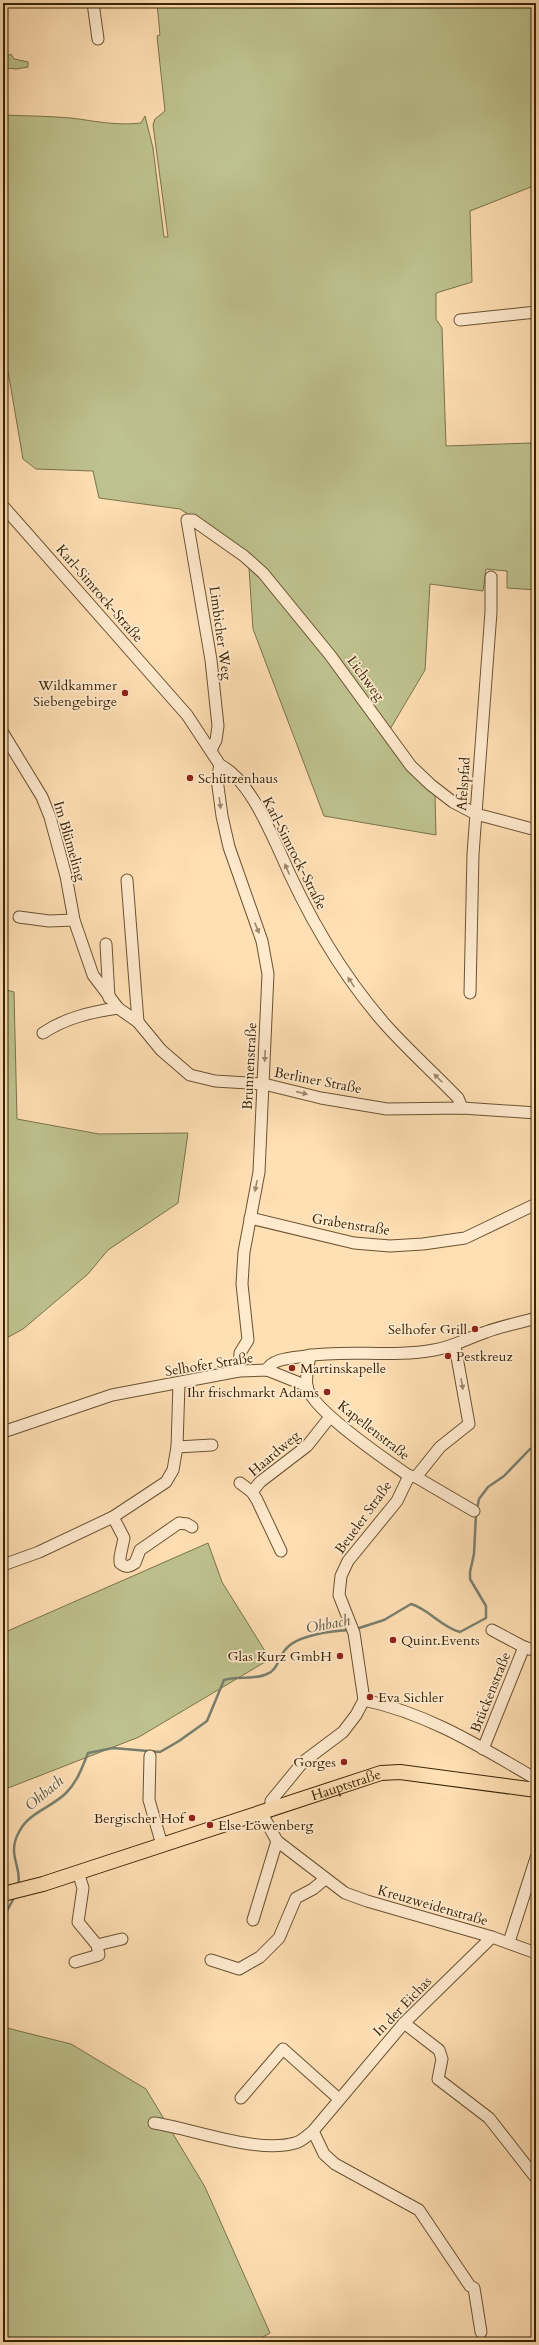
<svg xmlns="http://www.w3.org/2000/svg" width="539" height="2345" font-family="Cardo,serif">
<rect width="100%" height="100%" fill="#ffdfb4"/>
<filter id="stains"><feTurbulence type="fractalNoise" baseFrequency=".005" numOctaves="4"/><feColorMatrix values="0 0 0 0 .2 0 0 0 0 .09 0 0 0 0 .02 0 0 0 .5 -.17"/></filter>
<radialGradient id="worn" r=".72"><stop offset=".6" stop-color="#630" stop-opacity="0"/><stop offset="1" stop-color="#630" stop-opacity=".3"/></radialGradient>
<g fill="#bec28f" stroke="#7b734a">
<path d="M157,3H536V185L470,211L472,282L436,293V319L442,328L446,446L531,443L536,517V590L507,588V571L486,569L483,591L430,584L425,670L386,736L435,795L436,835L324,816L253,629L248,553L180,509L99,498L93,471L36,469L23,459L8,371L3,369V115C25,116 48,116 71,118C95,121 116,126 141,123L145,116L153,148L164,237H168L153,125L155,119L165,111L157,36L160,35Z"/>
<path d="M11,54L14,59L28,62V67L16,69L7,68V56Z"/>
<path d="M3,989L14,992L17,1119L99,1134L188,1133L178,1203L108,1250L88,1274L23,1329L3,1340Z"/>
<path d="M208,1543L222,1582L270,1659L139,1737L3,1790V1633Z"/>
<path d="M3,2027L71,2044L146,2089L205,2187L270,2333L254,2342H3Z"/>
</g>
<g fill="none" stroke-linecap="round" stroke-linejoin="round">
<g stroke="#787f6f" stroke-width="2.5">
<path d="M477,1509L479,1499L488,1487L504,1476L530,1449L536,1446"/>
<path d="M356,1629L384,1620L411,1604C429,1609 441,1627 460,1632L486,1618V1606L470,1579V1572L474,1554L476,1514"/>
<path d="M18,1885C23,1868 6,1855 19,1832C29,1812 51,1808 66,1793C77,1782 82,1768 88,1753L113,1748L160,1752L179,1741L207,1721L224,1680C237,1676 254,1680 267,1674C278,1670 278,1658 285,1650C296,1635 332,1631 349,1630"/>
<path d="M3,1918L15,1896"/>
</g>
<g stroke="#6a5331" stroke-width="13">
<g id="minor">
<path d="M93,3L98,39"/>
<path d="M460,320L536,312"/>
<path d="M3,506L187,715L220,765C247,778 267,824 279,850C306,913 339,971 384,1023C407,1049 434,1073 458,1098L462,1108"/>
<path d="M3,733L42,797L50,817L66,876L74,920L93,975L118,1008L138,1022L161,1050L190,1075L215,1081L264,1084L321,1098L387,1109L462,1108L536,1113"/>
<path d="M211,750L216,740L218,726L211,660L187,520H193L244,556L263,573L330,655L411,766L431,785L453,802L476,814L536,830"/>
<path d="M220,765L217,779L222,816L229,847L262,941L268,974L259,1172L244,1252L242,1284L248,1340L240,1353L239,1371"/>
<path d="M127,880L138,1022"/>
<path d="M19,917L49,921L74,920"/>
<path d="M106,944L109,998"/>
<path d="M470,993L473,854L491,612V577"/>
<path d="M43,1033C65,1018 91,1012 118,1008"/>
<path d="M250,1218L354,1243L390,1246L423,1244L465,1238L536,1204"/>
<path d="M310,1355C309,1364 305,1377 307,1386C310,1409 388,1461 409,1476"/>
<path d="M267,1370C272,1358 294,1358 306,1356C348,1349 391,1358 434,1350C453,1347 468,1338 486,1332C502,1326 519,1323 536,1318"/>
<path d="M3,1432L112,1395L239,1371L267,1370L307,1386"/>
<path d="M177,1447L212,1445"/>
<path d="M410,1476L416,1477L474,1511"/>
<path d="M416,1477L440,1447L469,1424L455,1346"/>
<path d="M240,1483L252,1492L257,1500L281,1551"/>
<path d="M252,1492L260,1482L307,1446L330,1417"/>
<path d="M113,1517L124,1538L120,1557V1563C126,1568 129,1567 135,1563L140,1550L179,1523L187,1524L192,1527"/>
<path d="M3,1565L39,1552L113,1517L166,1482L173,1470L177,1447L179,1383"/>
<path d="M492,1630L524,1647"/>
<path d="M364,1700L354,1633L339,1595L341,1576L348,1561L397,1501L409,1476"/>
<path d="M364,1700C429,1714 479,1746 536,1779"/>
<path d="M483,1749L524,1647L536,1651"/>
<path d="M150,1756L149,1800L162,1845"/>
<path d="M271,1808V1801L303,1762L343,1732L356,1715L364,1700"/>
<path d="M261,1812L277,1841L345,1893L367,1901L492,1937L536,1953"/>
<path d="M253,1920L277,1841"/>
<path d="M509,1942L536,1858"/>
<path d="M97,1945L122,1939"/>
<path d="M211,1960L239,1969L260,1957L279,1938L296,1898L313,1889L325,1879"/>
<path d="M75,1962L99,1955L97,1945L78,1922L83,1888L78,1872"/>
<path d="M404,2023L439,2050L442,2059L438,2079L489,2118L536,2178"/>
<path d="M241,2098L283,2049L339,2099"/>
<path d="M154,2123C194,2129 257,2154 295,2143C301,2142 308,2135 313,2131L404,2023L492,1937"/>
<path d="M313,2131L324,2154L335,2164L419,2210L470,2286L474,2288L481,2332"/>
</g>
</g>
<g stroke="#382405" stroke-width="16">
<g id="major">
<path id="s1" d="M3,1894L43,1884L381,1773L400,1772L536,1790"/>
</g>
</g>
<use href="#minor" stroke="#ffeace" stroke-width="11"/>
<use href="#major" stroke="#ffdfb4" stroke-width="14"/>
</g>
<defs><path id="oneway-solid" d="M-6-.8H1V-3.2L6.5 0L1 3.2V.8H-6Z"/></defs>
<g fill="#9c876a">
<use href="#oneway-solid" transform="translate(220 803) rotate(82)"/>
<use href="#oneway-solid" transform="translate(287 869) rotate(-114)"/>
<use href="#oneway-solid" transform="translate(257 928) rotate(67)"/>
<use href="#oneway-solid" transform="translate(351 982) rotate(-124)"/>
<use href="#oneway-solid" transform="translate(265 1056) rotate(92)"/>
<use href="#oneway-solid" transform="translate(438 1078) rotate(-135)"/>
<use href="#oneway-solid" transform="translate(302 1093) rotate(13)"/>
<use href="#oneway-solid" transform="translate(256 1186) rotate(101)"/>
<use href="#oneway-solid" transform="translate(462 1384) rotate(80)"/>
</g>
<g fill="#8f2418" stroke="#ffeace" stroke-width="1.5">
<circle cx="125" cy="693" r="4"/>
<circle cx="190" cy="778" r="4"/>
<circle cx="475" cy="1329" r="4"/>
<circle cx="448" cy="1356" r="4"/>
<circle cx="292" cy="1368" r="4"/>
<circle cx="327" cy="1392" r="4"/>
<circle cx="393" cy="1640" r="4"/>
<circle cx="340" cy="1656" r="4"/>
<circle cx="370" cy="1697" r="4"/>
<circle cx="344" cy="1762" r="4"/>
<circle cx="192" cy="1818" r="4"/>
<circle cx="210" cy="1825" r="4"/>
</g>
<g text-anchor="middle" stroke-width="3.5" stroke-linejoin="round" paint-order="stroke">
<g font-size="14" fill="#382405" stroke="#ffeace">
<text transform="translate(100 593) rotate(49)" y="5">Karl-Simrock-Straße</text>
<text transform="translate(221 633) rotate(82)" y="5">Limbicher Weg</text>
<text transform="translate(366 678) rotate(53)" y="5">Lichweg</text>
<text transform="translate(463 784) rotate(-86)" y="5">Afelspfad</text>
<text transform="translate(70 841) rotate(74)" y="5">Im Blümeling</text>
<text transform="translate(295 853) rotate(63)" y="5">Karl-Simrock-Straße</text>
<text transform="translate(249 1066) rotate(-87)" y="5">Brunnenstraße</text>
<text transform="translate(318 1080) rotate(11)" y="5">Berliner Straße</text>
<text transform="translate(351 1224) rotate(9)" y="5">Grabenstraße</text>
<text transform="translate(209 1364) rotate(-9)" y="5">Selhofer Straße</text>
<text transform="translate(374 1430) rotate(38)" y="5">Kapellenstraße</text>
<text transform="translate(274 1453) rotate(-40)" y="5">Haardweg</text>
<text transform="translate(363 1517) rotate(-54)" y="5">Beueler Straße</text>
<text transform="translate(490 1692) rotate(-68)" y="5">Brückenstraße</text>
<text dy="5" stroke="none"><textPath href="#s1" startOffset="360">Hauptstraße</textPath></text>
<text transform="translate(433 1905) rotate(16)" y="5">Kreuzweidenstraße</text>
<text transform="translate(402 2006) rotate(-46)" y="5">In der Eichas</text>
</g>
<g font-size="14" fill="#382405" stroke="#ffeace" text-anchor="end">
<text x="117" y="690">Wildkammer<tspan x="117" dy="16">Siebengebirge</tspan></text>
<text x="198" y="783" text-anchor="start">Schützenhaus</text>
<text x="467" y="1334">Selhofer Grill</text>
<text x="456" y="1361" text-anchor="start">Pestkreuz</text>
<text x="300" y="1373" text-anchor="start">Martinskapelle</text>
<text x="319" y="1397">Ihr frischmarkt Adams</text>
<text x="401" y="1645" text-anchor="start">Quint.Events</text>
<text x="332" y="1661">Glas Kurz GmbH</text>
<text x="378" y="1702" text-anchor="start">Eva Sichler</text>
<text x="336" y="1767">Gorges</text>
<text x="184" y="1823">Bergischer Hof</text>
<text x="218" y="1830" text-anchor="start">Else Löwenberg</text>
</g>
<g font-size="15" font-style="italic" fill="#58513a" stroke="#ffeace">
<text transform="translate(328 1624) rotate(-11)" y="5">Ohbach</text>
<text transform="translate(44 1793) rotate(-40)" y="5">Ohbach</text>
</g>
</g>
<rect width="539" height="2345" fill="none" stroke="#ffdfb4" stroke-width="16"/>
<rect x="4" y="4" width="531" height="2337" fill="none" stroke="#382405" stroke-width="2"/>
<rect x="8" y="8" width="523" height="2329" fill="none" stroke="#382405"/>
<rect width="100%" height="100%" filter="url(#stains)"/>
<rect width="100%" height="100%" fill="url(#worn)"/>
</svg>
